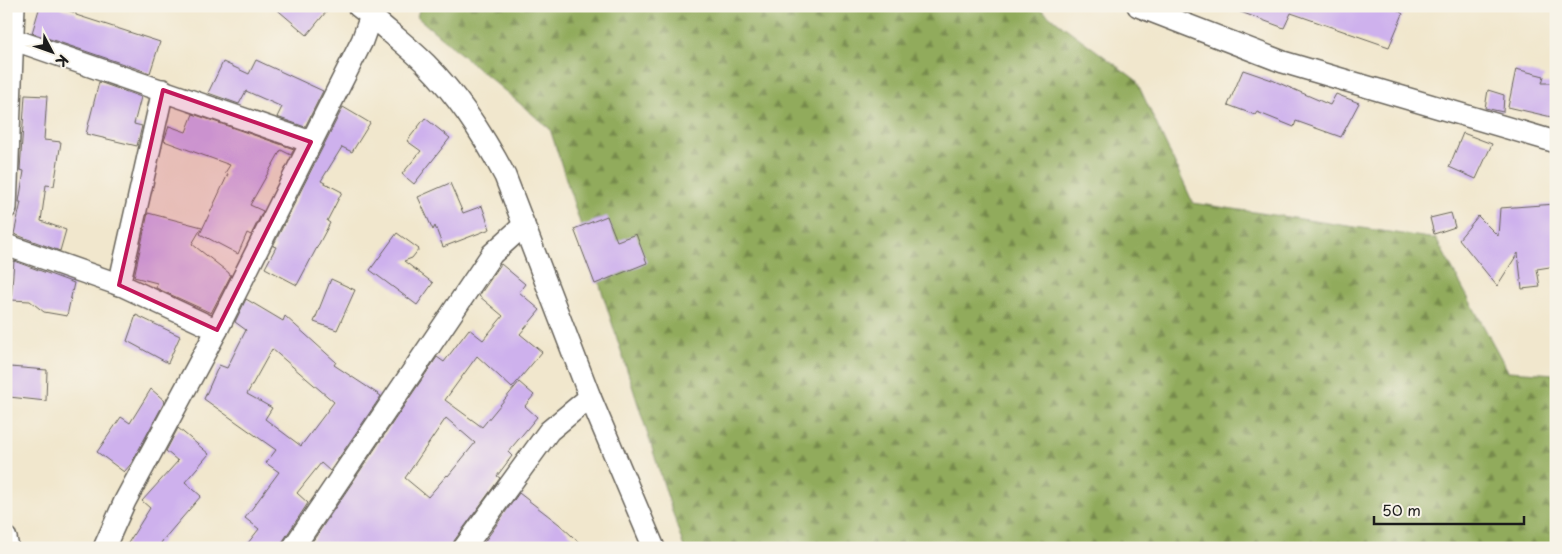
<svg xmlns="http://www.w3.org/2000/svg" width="1562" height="554" font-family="'Playpen Sans',sans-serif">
<defs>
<pattern id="forest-firs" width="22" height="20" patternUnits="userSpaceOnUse" patternTransform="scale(1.25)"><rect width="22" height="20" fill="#91ab5c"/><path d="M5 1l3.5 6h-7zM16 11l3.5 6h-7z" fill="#768a4b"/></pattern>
</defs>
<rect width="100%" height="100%" fill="#f7f3e8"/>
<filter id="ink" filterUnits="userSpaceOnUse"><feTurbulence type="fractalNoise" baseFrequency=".02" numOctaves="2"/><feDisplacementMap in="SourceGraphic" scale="10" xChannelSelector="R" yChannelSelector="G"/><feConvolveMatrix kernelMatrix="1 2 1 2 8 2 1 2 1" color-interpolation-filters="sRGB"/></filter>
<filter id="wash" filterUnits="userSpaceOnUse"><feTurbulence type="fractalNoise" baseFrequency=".0096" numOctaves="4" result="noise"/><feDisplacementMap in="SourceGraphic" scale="20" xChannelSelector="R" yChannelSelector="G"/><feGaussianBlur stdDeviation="1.12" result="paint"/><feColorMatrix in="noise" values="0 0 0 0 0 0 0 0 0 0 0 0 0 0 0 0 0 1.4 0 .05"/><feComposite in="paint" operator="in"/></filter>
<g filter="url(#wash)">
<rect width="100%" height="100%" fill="#f1e7cd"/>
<path fill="url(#forest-firs)" stroke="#56643c" d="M420,6H1036L1136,80L1193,203L1436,239L1508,371L1556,374V548H684L550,129L417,17Z"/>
<g id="blocks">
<g fill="#ceb1ed" fill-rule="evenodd">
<path d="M40,6H54L76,13V15L160,42L150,73L32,33Z"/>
<path d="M273,6H331L307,35Z"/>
<path d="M1230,6H1392L1403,14L1389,47L1291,13L1284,28L1230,8Z"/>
<path d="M256,60L323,91L305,127L277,117L282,107L246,91L239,104L208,93L223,62L249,74Z"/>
<path d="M1516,69L1544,76L1542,83H1556V118L1508,107Z"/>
<path d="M1243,70L1272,80L1330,105L1336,94L1359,103L1341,137L1296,121L1294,127L1257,112L1255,115L1228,105Z"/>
<path d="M99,82L141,97L134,124L142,126L137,146L86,134Z"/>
<path d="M1488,90L1504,95L1503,112L1485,108Z"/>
<path d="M25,95L47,96L44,140L61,142L54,186L46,185L41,221L66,230L60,251L14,234L21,202H19L24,171L20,170Z"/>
<path d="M343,107L370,123L352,152L342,147L321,181L342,192L327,221L330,223L297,285L265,268L276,247L273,246Z"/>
<path d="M193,114L294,149L291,155L281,150L250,205L263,211L251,235L247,233L238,254L200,234L228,174L225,173L230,165L164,141L169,126L186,132Z"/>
<path d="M425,118L450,138L414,184L402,174L421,151L407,141Z"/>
<path d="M1463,133L1492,144L1476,179L1449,167Z"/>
<path d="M450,183L463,213L482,206L490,229L443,247L435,226L433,230L418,197Z"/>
<path d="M1556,204V266L1537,269L1540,287L1522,289L1518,253L1497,286L1459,239L1478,216L1498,236L1500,208Z"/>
<path d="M148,213L202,227L192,244L229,273V274L231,275L211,313L156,288L157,283L134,277Z"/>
<path d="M1451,213L1455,227L1434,234L1430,218Z"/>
<path d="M607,216L617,241L636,234L647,263L595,284L574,229Z"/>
<path d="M397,233L419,249L412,258L404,261L433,283L417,305L370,270Z"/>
<path d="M14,261L74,283L67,316L44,312L30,301L11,300Z"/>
<path d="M501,264L525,284L519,292L540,310L520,334L542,352L512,388L477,356L445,400L482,427L519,382L534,395L525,406L537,417L508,452L512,456L497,476L500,478L454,541L452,548H308L437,357L444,362L469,329L483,340L503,316L479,296ZM446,418L475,443L448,476L447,475L428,497L405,478Z"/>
<path d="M331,279L355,290L337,330L314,322Z"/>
<path d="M246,299L283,321L285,316L336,362L334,365L381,396L330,471L321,463L297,493L308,503L283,541L281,548H244L259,529L245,518L279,472L266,463L276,450L204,399L219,365L227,368L246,330L235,322ZM272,349L334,402L301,446L265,419L272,408L247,394Z"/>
<path d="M136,315L180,336L168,363L127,341Z"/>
<path d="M10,367L47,370L46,401L9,397Z"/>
<path d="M151,389L165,401L131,464L124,472L97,452L121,417L130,423Z"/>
<path d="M178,428L209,454L185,482L201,496L163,540L158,548H125L150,508L142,501L178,461L166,451Z"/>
<path d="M519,493L559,524L585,548H480Z"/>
</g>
</g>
</g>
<g filter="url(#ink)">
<use href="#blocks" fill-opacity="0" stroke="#67635a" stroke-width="1"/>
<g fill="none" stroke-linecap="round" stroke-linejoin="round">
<g stroke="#67635a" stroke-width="24">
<g id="minor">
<path d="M376,6L371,16C389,32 409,47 426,64C458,96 484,136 505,176L590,397L654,548"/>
<path d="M1138,6L1283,62L1556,142"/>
<path d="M6,37L311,142"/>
<path d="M6,208L14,6"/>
<path d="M6,245L123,286L217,330L125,501L104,548"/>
<path d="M119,285L163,90"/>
<path d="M217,330L362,41L371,16L358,6"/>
<path d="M6,538L8,548"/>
<path d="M293,548L492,254L524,225"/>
<path d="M464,548L549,431L590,397"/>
</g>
</g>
<use href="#minor" stroke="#fff" stroke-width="21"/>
</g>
</g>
<path fill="#c2185b" fill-opacity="0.2" stroke="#c2185b" stroke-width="4" stroke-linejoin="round" d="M163,90L311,142L217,330L119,285Z"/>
<rect width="1562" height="554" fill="none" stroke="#f7f3e8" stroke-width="25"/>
<g transform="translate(52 52) rotate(131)" stroke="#f7f3e8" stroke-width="4" paint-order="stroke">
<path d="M0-4L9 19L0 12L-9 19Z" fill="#1c1c1c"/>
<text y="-8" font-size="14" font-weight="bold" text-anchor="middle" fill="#1c1c1c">K</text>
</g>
<path d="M1374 516v8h150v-8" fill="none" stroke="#1c1c1c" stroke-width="2.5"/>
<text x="1382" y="516" font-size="15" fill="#1c1c1c" stroke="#f7f3e8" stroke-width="4" paint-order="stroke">50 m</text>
</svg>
